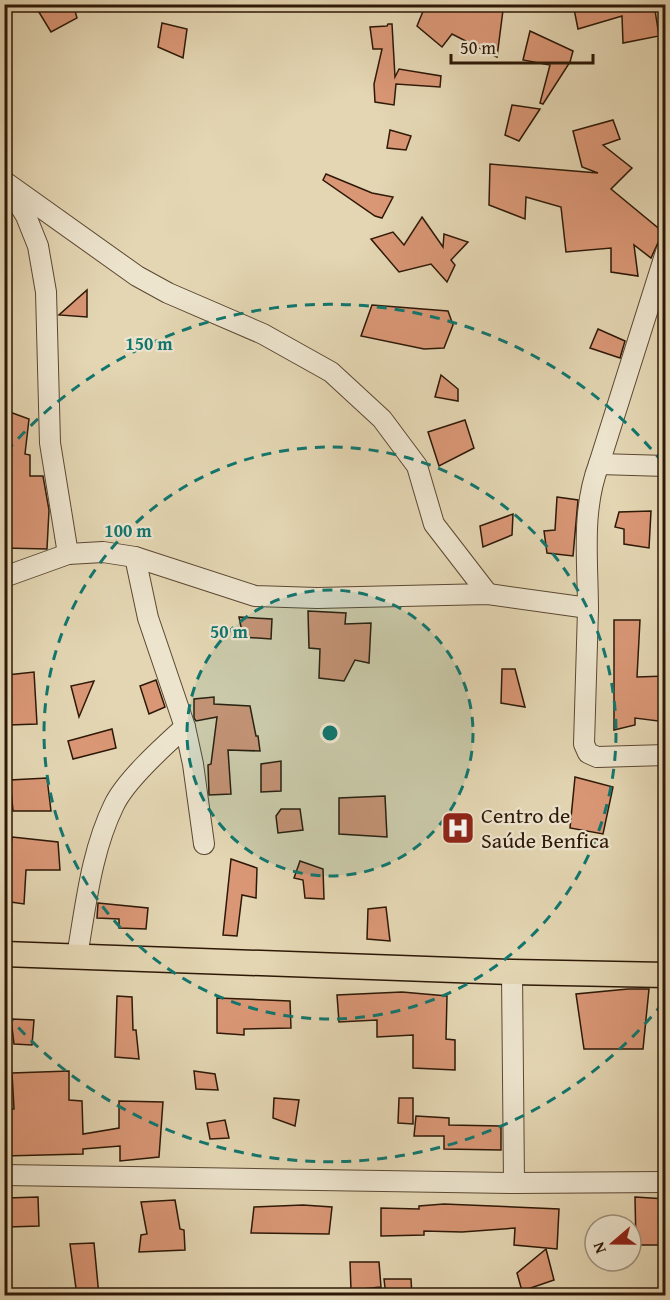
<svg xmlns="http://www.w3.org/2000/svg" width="670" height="1300" font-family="'Gentium Book Plus',serif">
<rect width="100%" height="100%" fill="#e4d6b3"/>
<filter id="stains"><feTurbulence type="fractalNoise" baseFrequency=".00333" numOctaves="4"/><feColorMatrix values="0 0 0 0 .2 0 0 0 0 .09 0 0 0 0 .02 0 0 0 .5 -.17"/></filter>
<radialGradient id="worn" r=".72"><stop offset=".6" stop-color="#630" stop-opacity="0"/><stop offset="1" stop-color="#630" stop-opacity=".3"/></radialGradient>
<g fill="#da9776" stroke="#2d1807" stroke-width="1.5">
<path d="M34,4H73L77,18L51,32Z"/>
<path d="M426,4H496L503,10L497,57L452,34L442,47L417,26Z"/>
<path d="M573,4H654L659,36L623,43L622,16L578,29Z"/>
<path d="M162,23L187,29L183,58L158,47Z"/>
<path d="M388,24H392L395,77L399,69L441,76L440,87L396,84L394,105L375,102L374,84L382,49H373L370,27L387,26Z"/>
<path d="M530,31L573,51L570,62L543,104L540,103L550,65L523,60Z"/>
<path d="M512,105L540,109L519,141L505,135Z"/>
<path d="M613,120L620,139L603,145L632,168L611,189L663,232L651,258L634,245L638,276L611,272V248L566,252L561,207L526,197L525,219L489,205L490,164L598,173L582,167L573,131Z"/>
<path d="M390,130L411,136L406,150L387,148Z"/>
<path d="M326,174L372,193L393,197L382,218L375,216L323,180Z"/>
<path d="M422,217L443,247L444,234L468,242L451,260L455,265L447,282L431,264L399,272L371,239L393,232L404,245Z"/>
<path d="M87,290V317L59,315Z"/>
<path d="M372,305L448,311L453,325L444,348L424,349L361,336Z"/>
<path d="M598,329L625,341L620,358L590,348Z"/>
<path d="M441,375L458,389V401L435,397Z"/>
<path d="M7,411L29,419L25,454L30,455V476H43L49,510L47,549L4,548V416Z"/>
<path d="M465,420L474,448L439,466L428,432Z"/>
<path d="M557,497L578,500L573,556L547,553L544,531L555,530Z"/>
<path d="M651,511L649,548L624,544V529L615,527L619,512Z"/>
<path d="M513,514L512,535L483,547L480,526Z"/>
<path d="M308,611L346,613L345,624L371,623L369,663L355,660L344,681L319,678L320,649L309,648Z"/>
<path d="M239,617L272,619L271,639L243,637Z"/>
<path d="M614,620H640L637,677L666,676V722L635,718V725L614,730Z"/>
<path d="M502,669H515L525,707L501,703Z"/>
<path d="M34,672L37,724L9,725L7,675Z"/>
<path d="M156,680L165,707L149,714L140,686Z"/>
<path d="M94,681L79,717L71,686Z"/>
<path d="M214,697V704L250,706L256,736H258L260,751L228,750L231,794L209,795L208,765L211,764L217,717L196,721L194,718V699Z"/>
<path d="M112,729L116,748L73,759L68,741Z"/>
<path d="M281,761V791L261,792V764Z"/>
<path d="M575,777L613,787L603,834L570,828Z"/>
<path d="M47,778L51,811H13L10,780Z"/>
<path d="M385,796L387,837L339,834V798Z"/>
<path d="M281,809H300L303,830L278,833L276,816Z"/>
<path d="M12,837L58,842L60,870H26L24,904L4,901Z"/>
<path d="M231,859L257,868L256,898L242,895L237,936L223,935Z"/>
<path d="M300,861L323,869L324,899L305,898L303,880L294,878Z"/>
<path d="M98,903L148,908L146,929L119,928V919L97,918Z"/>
<path d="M386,907L390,941L367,939L368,909Z"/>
<path d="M628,989H649L643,1049H584L576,994Z"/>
<path d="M402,992L447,996L446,1039L455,1040V1070L413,1068V1035L377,1037V1020L339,1022L337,995Z"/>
<path d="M117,996L132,997L133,1030H136L139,1059L115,1057Z"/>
<path d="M217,998L290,1001L291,1028L244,1029V1035L217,1033Z"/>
<path d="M11,1019L34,1020L32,1045L14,1044Z"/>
<path d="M69,1071V1100L82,1101L83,1134L119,1128V1101L163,1102L159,1157L120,1161V1146L83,1149V1154L4,1156V1108L14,1109L12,1073Z"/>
<path d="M194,1071L215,1074L218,1090L196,1089Z"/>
<path d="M274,1098L299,1100L295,1126L273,1118Z"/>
<path d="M399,1098H413V1124L398,1123Z"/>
<path d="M416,1116L449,1118V1125L501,1126V1150L444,1149V1136H414Z"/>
<path d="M225,1120L229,1138L210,1139L207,1123Z"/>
<path d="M38,1197L39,1226L8,1227L7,1198Z"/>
<path d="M635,1197L666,1199V1245H636Z"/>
<path d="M175,1200L180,1229L184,1230L185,1250L139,1252L141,1235L147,1234L141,1202Z"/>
<path d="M444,1204L559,1209L557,1249L514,1245L515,1228L462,1232L424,1231V1235L381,1236V1208L419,1209V1206Z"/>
<path d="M303,1205L332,1207L329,1234L251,1233L254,1207Z"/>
<path d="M94,1243L99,1296H77L70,1244Z"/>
<path d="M546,1249L554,1280L522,1291L517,1273Z"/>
<path d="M350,1262H379L381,1287L351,1290Z"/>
<path d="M384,1279H411L412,1296H386Z"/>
</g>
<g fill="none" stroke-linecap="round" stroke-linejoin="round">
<g stroke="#5b4832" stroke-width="22">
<g id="minor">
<path d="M5,182L137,276L168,293L263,334L331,372L382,419L417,466L434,524L488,594"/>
<path d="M9,188L26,216L38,246L46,292L50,443L68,554"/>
<path d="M599,464L666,252"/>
<path d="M666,466L599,464C581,511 588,561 588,610C587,655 585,699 584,744L588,753L597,757L666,755"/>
<path d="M135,557L148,618L185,727L193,764L204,844"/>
<path d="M4,577L68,554L103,552L135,557L255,596L317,598L488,594L588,608"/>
<path d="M77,956C86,905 91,852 114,805C126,780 164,746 185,727"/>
<path d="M512,972L514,1183"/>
<path d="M4,1175L514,1183L666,1182"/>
</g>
</g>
<g stroke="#2d1807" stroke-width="27">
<path id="major" d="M4,954L512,972L666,975"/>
</g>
<use href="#minor" stroke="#ede4ce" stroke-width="20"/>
<use href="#major" stroke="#e4d6b3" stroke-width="24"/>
</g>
<circle cx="330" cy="733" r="143" fill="#0f766e" fill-opacity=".12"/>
<g fill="none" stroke="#0f766e" stroke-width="3" stroke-dasharray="10 8">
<circle cx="330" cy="733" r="143"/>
<circle cx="330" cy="733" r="286"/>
<path d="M663 1003A429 429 0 0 1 6 1014M6 452A429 429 0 0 1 663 463"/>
</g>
<defs>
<g id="hospital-square" transform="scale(1.725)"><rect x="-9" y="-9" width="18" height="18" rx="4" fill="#8f2418" stroke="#ede4ce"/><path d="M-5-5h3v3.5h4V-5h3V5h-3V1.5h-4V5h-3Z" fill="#fff"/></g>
</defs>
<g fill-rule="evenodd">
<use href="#hospital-square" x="458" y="828"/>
</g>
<g text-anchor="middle" stroke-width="4.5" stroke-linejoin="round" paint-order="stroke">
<g font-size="22" fill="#2d1807" stroke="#ede4ce" text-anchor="start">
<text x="481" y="823">Centro de<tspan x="481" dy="25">Saúde Benfica</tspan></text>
</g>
</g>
<circle cx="330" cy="733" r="9" fill="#0f766e" stroke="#ede4ce" stroke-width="3"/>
<g font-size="18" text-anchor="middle" font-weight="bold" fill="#0f766e" stroke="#ede4ce" stroke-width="4.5" stroke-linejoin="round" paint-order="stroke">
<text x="149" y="350">150 m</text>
<text x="128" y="537">100 m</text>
<text x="229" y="638">50 m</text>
</g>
<rect width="670" height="1300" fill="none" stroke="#e4d6b3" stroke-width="24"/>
<rect x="6" y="6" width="658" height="1288" fill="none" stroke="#2d1807" stroke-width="3"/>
<rect x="12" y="12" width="646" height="1276" fill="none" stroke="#2d1807" stroke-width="1.5"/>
<g transform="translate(613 1243) rotate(250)"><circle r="28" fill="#ede4ce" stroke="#a0927e" stroke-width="1.5"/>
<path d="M0-4.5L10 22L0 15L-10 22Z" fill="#8f2418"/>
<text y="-9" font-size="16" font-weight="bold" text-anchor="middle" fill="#2d1807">N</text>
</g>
<path d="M451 54v9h142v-9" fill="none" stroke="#2d1807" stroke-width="3"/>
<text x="460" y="54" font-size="18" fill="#2d1807" stroke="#ede4ce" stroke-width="4.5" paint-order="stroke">50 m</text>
<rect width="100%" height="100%" filter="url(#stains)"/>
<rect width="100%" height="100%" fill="url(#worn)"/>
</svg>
